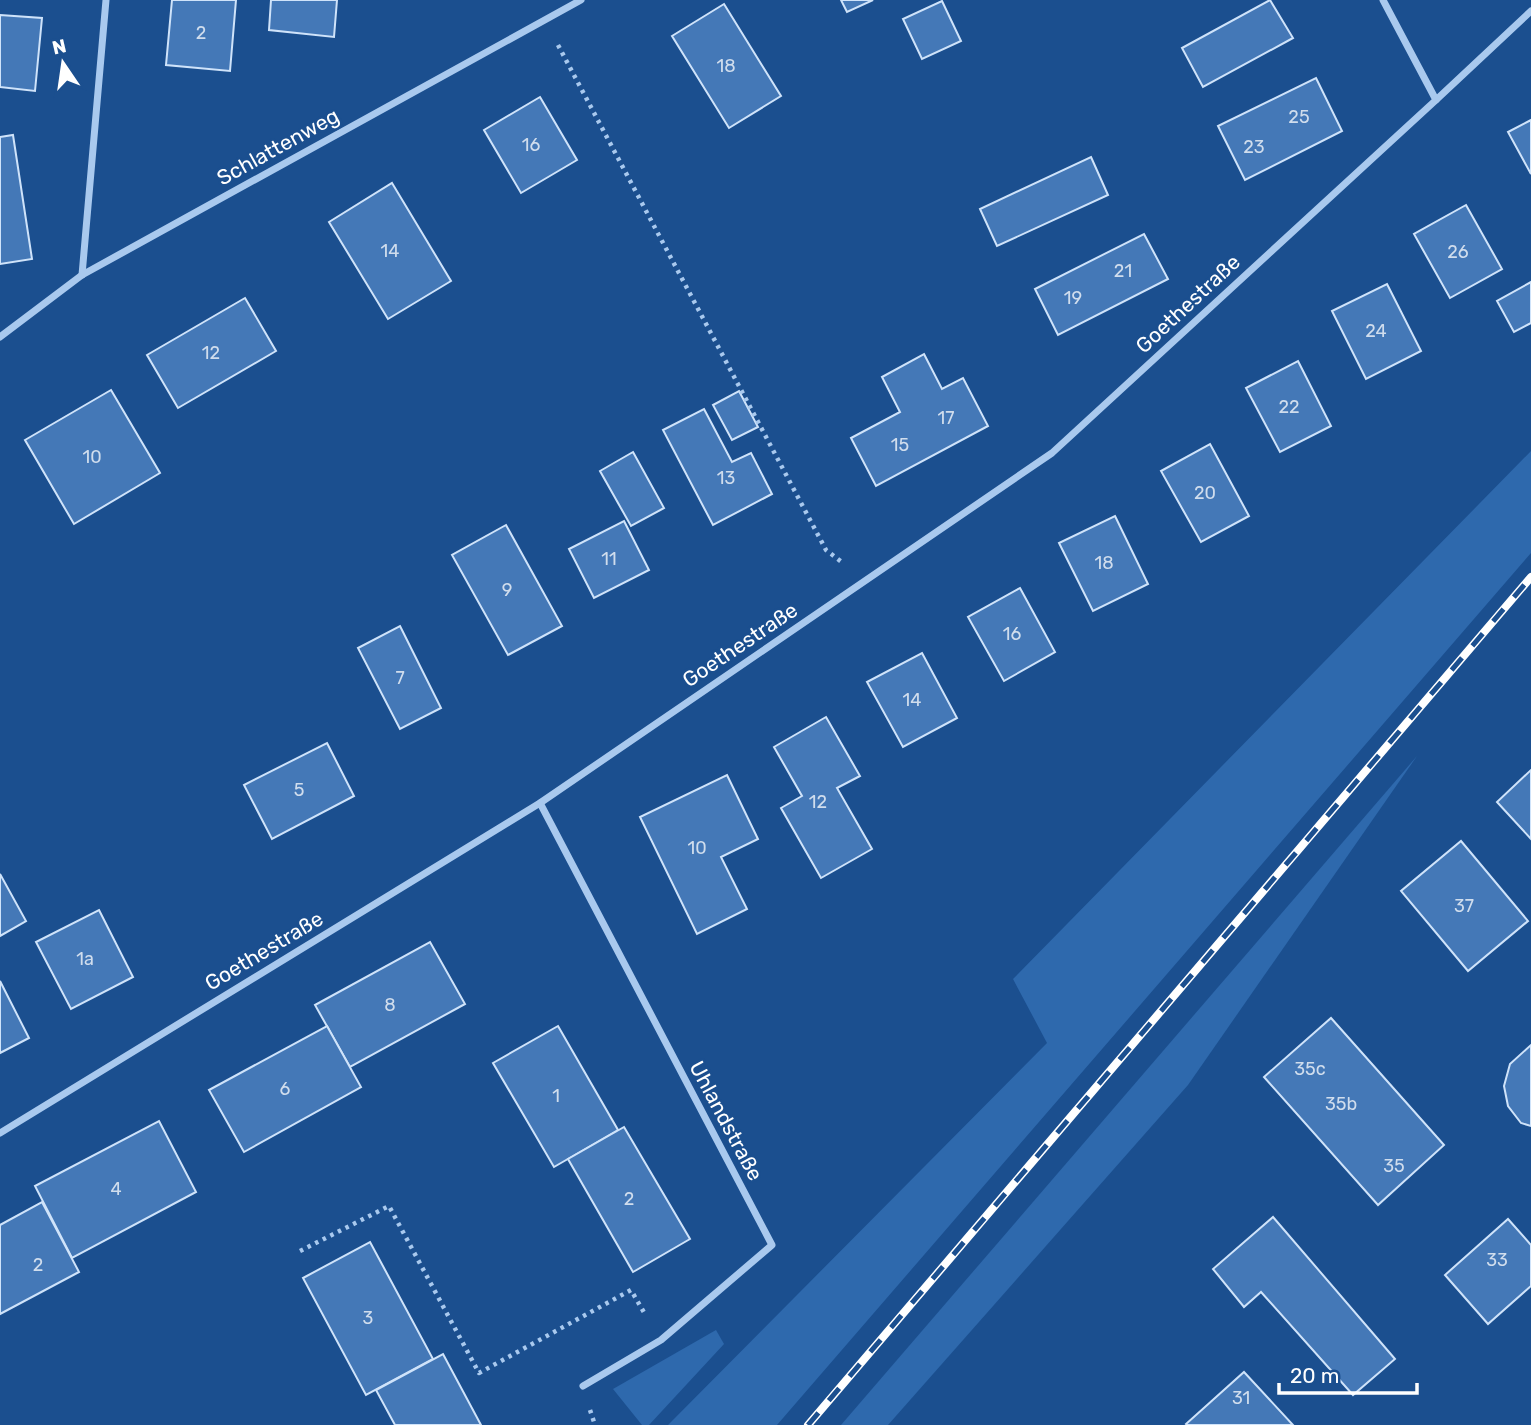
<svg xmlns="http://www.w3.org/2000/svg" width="1531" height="1425" font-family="Rubik,sans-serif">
<rect width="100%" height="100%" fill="#1b4f8f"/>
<g fill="#2e69ad">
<path d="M1531,451V553L777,1425H668L1047,1043L1013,979Z"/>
<path d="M1417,756L1188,1085L888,1425H841Z"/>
<path d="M716,1330L724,1344L649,1425H642L613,1389Z"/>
</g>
<g fill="#4478b7" stroke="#cfe3fa" stroke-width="2">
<path d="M172,0H236L230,71L166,65Z"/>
<path d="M271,0H337L334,37L269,30Z"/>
<path d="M841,0H873L847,12Z"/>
<path d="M1270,0L1293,38L1203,87L1182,48Z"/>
<path d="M942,1L961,41L922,59L903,19Z"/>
<path d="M724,4L781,96L729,128L672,36Z"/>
<path d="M0,15L42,18L35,91L0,87Z"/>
<path d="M1316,78L1342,131L1245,180L1218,126Z"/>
<path d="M540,97L577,160L521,193L484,130Z"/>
<path d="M1531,120V174L1508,132Z"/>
<path d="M13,135L32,259L0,264V137Z"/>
<path d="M1091,157L1108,195L997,246L980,209Z"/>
<path d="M392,183L451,281L388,319L329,222Z"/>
<path d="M1466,205L1502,269L1450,298L1414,234Z"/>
<path d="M1144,234L1168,279L1058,335L1035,289Z"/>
<path d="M1531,282V323L1514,332L1497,301Z"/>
<path d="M1387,284L1421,351L1366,379L1332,311Z"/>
<path d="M245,298L276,351L178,408L147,355Z"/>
<path d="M924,354L942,389L963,378L988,426L876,486L851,438L900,412L882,377Z"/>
<path d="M1298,361L1331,426L1280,452L1246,388Z"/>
<path d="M111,390L160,473L74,524L25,440Z"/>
<path d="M739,391L758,427L732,440L713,405Z"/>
<path d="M704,409L732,462L751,453L772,494L713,525L663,430Z"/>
<path d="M1210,444L1249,516L1201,542L1161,471Z"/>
<path d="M633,452L664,508L631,526L600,471Z"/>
<path d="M1115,516L1148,584L1093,611L1059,543Z"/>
<path d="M624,521L649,570L594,598L569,549Z"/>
<path d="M506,525L562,626L508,655L452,555Z"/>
<path d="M1020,588L1055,652L1004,681L968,617Z"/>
<path d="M400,626L441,708L400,729L358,648Z"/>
<path d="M922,653L957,718L903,747L867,682Z"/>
<path d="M826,717L860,776L837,788L872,849L821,878L781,808L802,796L774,747Z"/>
<path d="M327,743L354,796L272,839L244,785Z"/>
<path d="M1531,770V839L1497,802Z"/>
<path d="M727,775L758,839L721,857L747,909L697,934L640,817Z"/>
<path d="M1461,841L1528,921L1468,971L1401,891Z"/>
<path d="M0,874L26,921L0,936Z"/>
<path d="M99,910L133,977L71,1009L36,942Z"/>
<path d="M430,942L465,1004L350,1067L315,1005Z"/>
<path d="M0,981L29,1038L0,1053Z"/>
<path d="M1331,1018L1444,1145L1378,1205L1264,1077Z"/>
<path d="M327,1026L361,1087L244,1152L209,1090Z"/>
<path d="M558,1026L618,1130L554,1167L493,1063Z"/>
<path d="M1531,1045V1126L1521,1123L1508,1106L1504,1086L1510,1064Z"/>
<path d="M159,1121L196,1192L72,1258L35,1186Z"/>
<path d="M624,1127L690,1239L633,1272L568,1159Z"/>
<path d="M42,1202L79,1272L0,1314V1225Z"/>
<path d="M1273,1217L1395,1359L1353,1395L1261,1292L1244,1307L1213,1269Z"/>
<path d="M1508,1219L1531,1245V1286L1488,1324L1445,1275Z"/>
<path d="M370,1242L433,1359L366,1395L303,1278Z"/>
<path d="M443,1354L481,1425H395L376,1390Z"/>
<path d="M1244,1372L1293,1425H1187L1186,1424Z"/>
</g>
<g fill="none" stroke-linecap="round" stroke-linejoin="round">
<g stroke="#a9c9ee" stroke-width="4.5" stroke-dasharray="3.5 5" stroke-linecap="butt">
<path d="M558,45L826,550L843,563"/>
<path d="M300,1251L389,1206L479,1373L631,1290L646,1316"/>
<path d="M590,1410L595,1425"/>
</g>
<g stroke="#a9c9ee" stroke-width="7">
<path d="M1436,100L1531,11"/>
<path d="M82,275L106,0"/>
<path d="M0,337L82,275L581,0"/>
<path d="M540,803L772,1245L661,1340L583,1386"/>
<path d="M0,1133L540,803L1052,453L1436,100L1383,0"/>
</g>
<g stroke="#fff" stroke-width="8">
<path id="rail" d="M808,1425L1531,577"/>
</g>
<use href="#rail" stroke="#1b4f8f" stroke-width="5" stroke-dasharray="16" stroke-linecap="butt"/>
</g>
<g text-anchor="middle" stroke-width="5" stroke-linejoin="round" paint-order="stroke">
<g font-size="18" fill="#d0dded">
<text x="201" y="39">2</text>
<text x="726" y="72">18</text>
<text x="1299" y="123">25</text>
<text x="531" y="151">16</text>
<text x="1254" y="153">23</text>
<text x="390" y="257">14</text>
<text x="1458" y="258">26</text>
<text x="1123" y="277">21</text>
<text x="1073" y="304">19</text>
<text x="1376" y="337">24</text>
<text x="211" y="359">12</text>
<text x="1289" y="413">22</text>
<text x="946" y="424">17</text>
<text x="900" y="451">15</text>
<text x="92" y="463">10</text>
<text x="726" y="484">13</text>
<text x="1205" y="499">20</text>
<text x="609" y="565">11</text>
<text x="1104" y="569">18</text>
<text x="507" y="596">9</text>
<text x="1012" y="640">16</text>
<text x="400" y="684">7</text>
<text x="912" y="706">14</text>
<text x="299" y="796">5</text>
<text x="818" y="808">12</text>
<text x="697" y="854">10</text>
<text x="1464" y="912">37</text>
<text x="85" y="965">1a</text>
<text x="390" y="1011">8</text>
<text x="1310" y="1075">35c</text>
<text x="285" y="1095">6</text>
<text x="556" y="1102">1</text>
<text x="1341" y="1110">35b</text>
<text x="1394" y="1172">35</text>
<text x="116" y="1195">4</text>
<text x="629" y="1205">2</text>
<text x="1497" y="1266">33</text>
<text x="38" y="1271">2</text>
<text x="368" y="1324">3</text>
<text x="1241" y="1404">31</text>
</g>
<g font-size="21" fill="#fff" stroke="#1b4f8f">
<text transform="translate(278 147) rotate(-29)" y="7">Schlattenweg</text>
<text transform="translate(1188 304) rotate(-43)" y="7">Goethestraße</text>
<text transform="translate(740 645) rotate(-34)" y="7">Goethestraße</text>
<text transform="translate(264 951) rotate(-31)" y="7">Goethestraße</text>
<text transform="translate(726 1121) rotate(62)" y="7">Uhlandstraße</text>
</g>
</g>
<g transform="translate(63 63) rotate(347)" stroke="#1b4f8f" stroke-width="5" paint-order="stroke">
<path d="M0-5L12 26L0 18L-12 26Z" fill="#ffffff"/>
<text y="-10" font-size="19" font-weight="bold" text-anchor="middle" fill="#ffffff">N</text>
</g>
<path d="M1279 1383v10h138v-10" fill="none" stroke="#ffffff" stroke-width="3.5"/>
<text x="1290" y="1383" font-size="21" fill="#ffffff" stroke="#1b4f8f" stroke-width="5" paint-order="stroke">20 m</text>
</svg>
